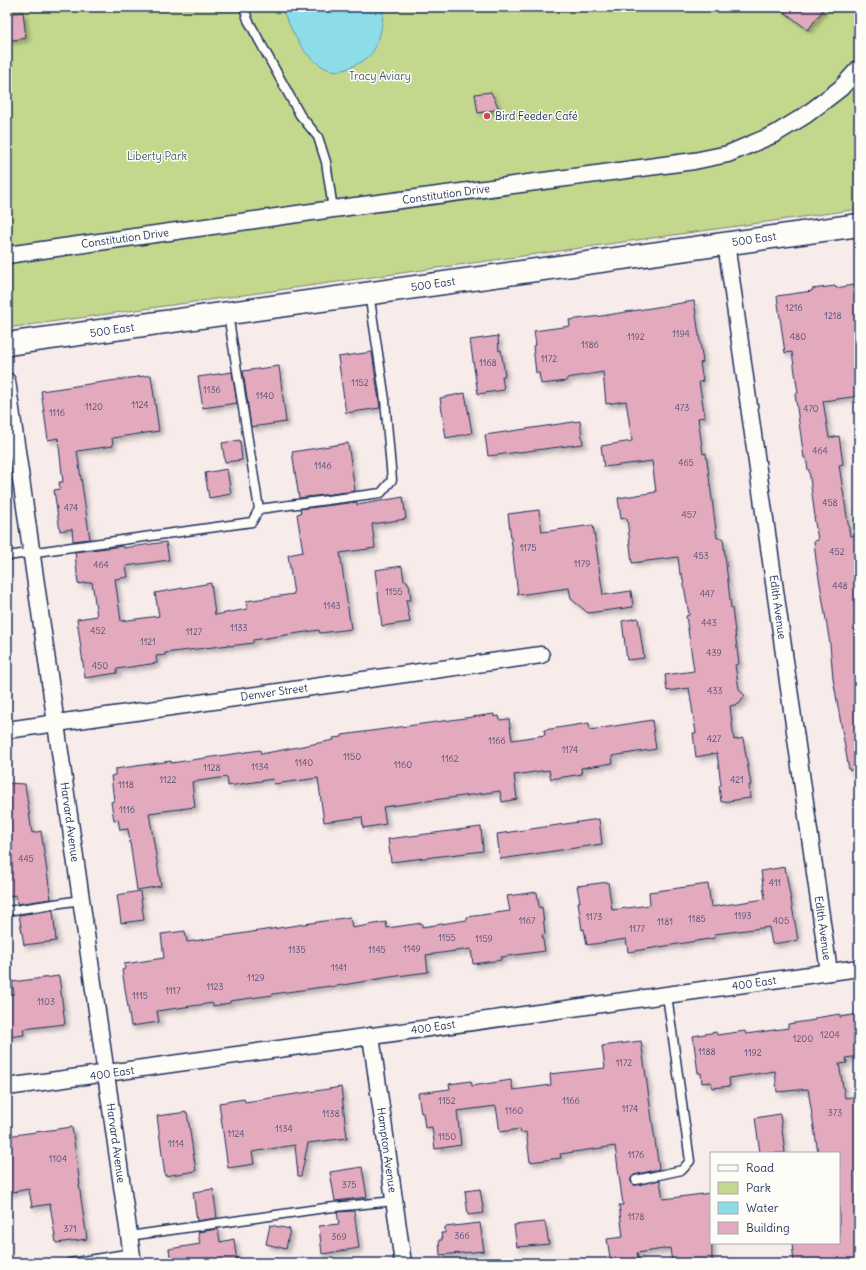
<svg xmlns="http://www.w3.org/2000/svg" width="866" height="1270" font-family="Delius,sans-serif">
<defs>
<filter id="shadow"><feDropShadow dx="3.5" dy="3.5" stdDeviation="2" flood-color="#0004"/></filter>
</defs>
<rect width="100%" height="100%" fill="#f8eceb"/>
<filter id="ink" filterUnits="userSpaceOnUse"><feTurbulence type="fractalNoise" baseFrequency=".025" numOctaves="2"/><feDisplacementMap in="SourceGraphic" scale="8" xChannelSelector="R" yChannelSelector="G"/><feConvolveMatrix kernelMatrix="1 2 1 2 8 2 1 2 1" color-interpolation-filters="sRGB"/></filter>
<g filter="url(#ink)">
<path fill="#c4d88d" stroke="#708476" d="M7,7H859V209L7,328Z"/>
<path fill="#8ddde8" stroke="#5f97b1" d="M281,7H383C383,23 380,48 367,58C362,62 357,64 351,67C335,75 323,69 310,57C297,44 289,24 281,7Z"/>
<g fill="#e2aabc" stroke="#1b2f5e" filter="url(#shadow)">
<path d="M778,7H825L808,30Z"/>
<path d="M23,12L26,38L7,41V14Z"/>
<path d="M491,92L499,109L478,113L475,94Z"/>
<path d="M859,284V396L823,401L829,438L839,436L843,464L839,465L850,536L859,535V770H849L833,678L830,644L816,560L814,541L818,540L814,517H815L809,470H808L806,457L804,458L795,394L798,393L792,352L785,353L777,296L812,291V289L835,286L836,288Z"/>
<path d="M694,301L703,362L700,363L703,381L699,382L705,417L698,418L703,454L706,453L717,538H723L731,608H732L739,664L735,665L739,689L745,696L739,704L730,706L734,740L743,738L751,785H749L750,798L721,802L719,786L721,785L717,753L696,757L693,733H696L689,688L667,691L665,675L694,671L686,616L689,615L682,574H680L678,557L632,563L627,518L621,519L618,498L656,492L652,461L604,467L601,446L632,441L626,401L606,404L603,372L567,378V381L541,384L539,373H536L533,346L536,345L534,331L570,326L569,320L601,316Z"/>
<path d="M498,336L499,351L501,350L505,376H502L504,390L478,394L470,340Z"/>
<path d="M372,352L380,408L346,413L338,357Z"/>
<path d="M279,366L286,422L251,427L243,371Z"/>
<path d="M232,372L237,403L203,408L198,377Z"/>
<path d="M151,375L159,431L112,438L113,446L77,451L90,539L73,541L72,529L60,531L54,490L60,489L59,482H63L58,438L48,440L41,391Z"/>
<path d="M465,393L472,433L446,438L440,398Z"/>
<path d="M580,421L583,444L488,456L485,435Z"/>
<path d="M240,440L242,460L225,462L222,443Z"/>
<path d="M348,443L355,491L299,498L292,452Z"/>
<path d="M227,469L231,494L209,498L205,473Z"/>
<path d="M403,497L406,519L372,524L375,548L340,553L351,629L320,633L319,630L253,640V643L229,646V645L165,653V655L156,656L157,663L117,669V673L85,678L77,619L97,616L92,582L78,584L75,552L123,546V548L166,542L169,560L126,566L128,577L115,579L121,621L159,616L155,593L211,583L215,615L247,609L246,601L294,594L288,555L303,552L297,514L301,513L300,509L357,502V505Z"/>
<path d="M539,510L542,532L593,525L603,595L631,591L633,607L588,613L571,599L569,588L518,595L508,514Z"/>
<path d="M402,566L404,581H407L408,584H409L411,600H406L410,622L382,626L375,570Z"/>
<path d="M638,618L644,658L627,660L622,621Z"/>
<path d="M494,714V717L499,716L500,720L509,719L512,740L545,735L544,730L589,723L590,730L652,720L656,749L612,756L613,763L581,768L582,774L551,779L549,770L514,775L517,799L502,802L500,791L383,807L386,824L363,828L362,817L324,822L318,778L274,784L273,779L228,786L227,777L192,782L195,807L149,813L161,886L137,890L128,829L120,830L118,819L114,820L111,802L114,801L111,776L115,775V769L171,761V763L260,750L261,754L334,740L333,738L342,737V735Z"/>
<path d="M7,783L25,784L32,833L41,831L51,899L17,904L16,895L7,896Z"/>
<path d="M599,819L602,844L500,859L497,834Z"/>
<path d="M481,827L483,851L391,862L388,839Z"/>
<path d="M785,867L798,940L772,944L769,927L715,934V938L628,952L626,939L587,945L584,929L582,930L578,902H580L577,886L608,882L612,910L650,905L649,892L708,884L711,907L765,899L761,871Z"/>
<path d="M140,891L144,920L121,923L117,895Z"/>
<path d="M537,892L539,908L542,907L545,934L542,935L545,951L501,957V960L473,964L471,949L426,955L428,972L390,977L331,987L330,986L273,994V995L230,1001V1003L213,1006V1003L157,1011L159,1022L131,1026L122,970L125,969L124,964L164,958L161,934L185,931L187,942L350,917L352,928L386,922L387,928L422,923V927L467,920V917L510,911L507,896Z"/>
<path d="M53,910L56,941L24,945L19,915Z"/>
<path d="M59,976L65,1024L23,1029L24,1035L7,1037V995L14,994L12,982Z"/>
<path d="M840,1014V1017L859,1014V1056L846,1058L847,1063L839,1064L845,1098L859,1096V1177L857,1178L859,1193V1263H794L792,1243H839V1153H818L808,1089L777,1092L775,1071L729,1078L730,1086L712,1088L711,1082L702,1083L701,1073H698L693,1036L716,1032L717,1035L745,1031L746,1034L788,1028V1024L815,1020V1018Z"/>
<path d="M641,1041L659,1169L634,1175L631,1178V1182L634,1185H637L660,1180L663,1199L711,1193L712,1263H672L670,1248L637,1253L639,1263H611L607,1239L623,1237L619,1205H623L615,1146L560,1154L561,1158L530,1162L526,1132L521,1133L520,1129L500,1132L496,1106L457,1111L461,1145L435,1149L432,1127L425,1128L423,1113H421L418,1093L450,1089L449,1084L471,1081L472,1086L511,1080L513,1090L551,1085L550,1074L605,1068L602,1046Z"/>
<path d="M341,1087L347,1138L308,1143L301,1176H298L295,1145L252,1152L254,1164L228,1168L219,1103L244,1099L245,1102Z"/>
<path d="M187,1112L196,1171L165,1176L157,1116Z"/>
<path d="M780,1114L785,1153H760L755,1118Z"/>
<path d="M72,1127L80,1185H79L87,1239L56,1243L50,1204L32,1207L29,1189L7,1193V1136Z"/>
<path d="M362,1167L367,1197L335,1201L330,1172Z"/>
<path d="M213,1189L217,1218L197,1221L193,1192Z"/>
<path d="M480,1189L484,1213L468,1215L465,1191Z"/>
<path d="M354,1211L359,1248L322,1254L319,1226L339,1224L337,1212Z"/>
<path d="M545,1222L549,1244L517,1247L514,1225Z"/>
<path d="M480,1223L484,1251L440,1255L439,1240H442L441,1233H445V1227Z"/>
<path d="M270,1225L290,1229L286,1249L266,1244Z"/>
<path d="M218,1229L220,1242L234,1239L237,1263H171L169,1249L200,1244L198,1232Z"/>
</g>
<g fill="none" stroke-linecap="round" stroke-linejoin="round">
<g stroke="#1b2f5e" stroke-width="11">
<g id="lane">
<path d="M244,7L248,20L300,115L318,137L326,162L333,209"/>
<path d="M228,314L259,509L381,493L392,480L385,400L369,293"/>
<path d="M7,556L252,522L259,509"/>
<path d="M7,911L81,900"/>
<path d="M636,1180L682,1170L690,1161L667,995"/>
<path d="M129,1236L325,1208L394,1201"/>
<path d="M70,1263L132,1253"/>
</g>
</g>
<g stroke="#1b2f5e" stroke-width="19">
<g id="street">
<path d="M726,243L829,972"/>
<path d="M7,255L333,209L694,161L728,154L775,134L806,115L841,88L859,68"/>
<path d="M7,381L133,1263"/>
<path d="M7,730L541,655"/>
<path d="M371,1036L403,1263"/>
<path d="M7,1087L859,968"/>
</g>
</g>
<g stroke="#1b2f5e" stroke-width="25">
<path id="secondary" d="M7,344L859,225"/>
</g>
<use href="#lane" stroke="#fdfcf7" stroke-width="8"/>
<use href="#street" stroke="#fdfcf7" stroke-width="16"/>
<use href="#secondary" stroke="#fdfcf7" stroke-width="22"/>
</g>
</g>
<circle fill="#d1495b" stroke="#fdfcf7" stroke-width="1.5" cx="487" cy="116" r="4"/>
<g text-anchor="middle" stroke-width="3" stroke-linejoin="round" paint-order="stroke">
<g font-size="9" fill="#4d4e76">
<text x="794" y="311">1216</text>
<text x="833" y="319">1218</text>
<text x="681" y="337">1194</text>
<text x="636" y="340">1192</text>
<text x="798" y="340">480</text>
<text x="590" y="348">1186</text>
<text x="549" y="362">1172</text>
<text x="488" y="366">1168</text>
<text x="360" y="386">1152</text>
<text x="212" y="393">1136</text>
<text x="265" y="399">1140</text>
<text x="140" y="408">1124</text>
<text x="94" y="410">1120</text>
<text x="682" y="411">473</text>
<text x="811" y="412">470</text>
<text x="57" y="416">1116</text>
<text x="820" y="454">464</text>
<text x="686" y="466">465</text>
<text x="323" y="469">1146</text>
<text x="830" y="506">458</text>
<text x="71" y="511">474</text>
<text x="689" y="518">457</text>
<text x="528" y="551">1175</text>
<text x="837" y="555">452</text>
<text x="701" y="559">453</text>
<text x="582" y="567">1179</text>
<text x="101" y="568">464</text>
<text x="840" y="589">448</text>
<text x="394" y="595">1155</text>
<text x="707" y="597">447</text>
<text x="332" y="609">1143</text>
<text x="709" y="626">443</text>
<text x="239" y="631">1133</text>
<text x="98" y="634">452</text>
<text x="194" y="635">1127</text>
<text x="148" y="645">1121</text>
<text x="714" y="656">439</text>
<text x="100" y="669">450</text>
<text x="715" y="694">433</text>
<text x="714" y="742">427</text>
<text x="497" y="744">1166</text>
<text x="570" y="753">1174</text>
<text x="352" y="760">1150</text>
<text x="450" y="762">1162</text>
<text x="304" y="766">1140</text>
<text x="403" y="768">1160</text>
<text x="260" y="770">1134</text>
<text x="212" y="771">1128</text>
<text x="168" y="783">1122</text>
<text x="737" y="783">421</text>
<text x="126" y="788">1118</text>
<text x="127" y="813">1116</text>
<text x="26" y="862">445</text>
<text x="775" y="886">411</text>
<text x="743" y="919">1193</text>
<text x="594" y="920">1173</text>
<text x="697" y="922">1185</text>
<text x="527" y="924">1167</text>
<text x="781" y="924">405</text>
<text x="665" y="925">1181</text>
<text x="637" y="932">1177</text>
<text x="447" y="941">1155</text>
<text x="484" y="942">1159</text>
<text x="412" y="952">1149</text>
<text x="297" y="953">1135</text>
<text x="377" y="953">1145</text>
<text x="339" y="971">1141</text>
<text x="256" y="981">1129</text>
<text x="215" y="990">1123</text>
<text x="173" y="994">1117</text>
<text x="140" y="999">1115</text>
<text x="46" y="1005">1103</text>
<text x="830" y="1038">1204</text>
<text x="803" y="1042">1200</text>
<text x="707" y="1055">1188</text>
<text x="753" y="1056">1192</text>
<text x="624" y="1066">1172</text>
<text x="447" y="1104">1152</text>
<text x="571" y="1104">1166</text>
<text x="630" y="1112">1174</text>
<text x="514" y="1114">1160</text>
<text x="835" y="1116">373</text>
<text x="331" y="1117">1138</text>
<text x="284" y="1132">1134</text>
<text x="236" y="1137">1124</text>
<text x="447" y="1140">1150</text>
<text x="176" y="1147">1114</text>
<text x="636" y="1158">1176</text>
<text x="58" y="1162">1104</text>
<text x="349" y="1188">375</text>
<text x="636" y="1220">1178</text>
<text x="70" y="1232">371</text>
<text x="462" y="1239">366</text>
<text x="339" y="1240">369</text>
</g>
<g font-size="11" fill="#45596a" stroke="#fdfcf7">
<text x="380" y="80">Tracy Aviary</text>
<text x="157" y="160">Liberty Park</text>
</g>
<g font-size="11" fill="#1b2f5e" stroke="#fdfcf7" text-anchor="start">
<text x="495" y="120">Bird Feeder Café</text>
</g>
<g font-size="11" fill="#1b2f5e" stroke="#fdfcf7">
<text transform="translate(446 194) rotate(-8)" y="4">Constitution Drive</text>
<text transform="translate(125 238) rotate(-8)" y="4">Constitution Drive</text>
<text transform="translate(754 239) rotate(-8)" y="4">500 East</text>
<text transform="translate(433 284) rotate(-8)" y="4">500 East</text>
<text transform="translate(112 330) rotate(-8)" y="4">500 East</text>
<text transform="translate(778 607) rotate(82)" y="4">Edith Avenue</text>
<text transform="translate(274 692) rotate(-8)" y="4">Denver Street</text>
<text transform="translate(70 822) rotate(82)" y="4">Harvard Avenue</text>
<text transform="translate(823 928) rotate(82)" y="4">Edith Avenue</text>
<text transform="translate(754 983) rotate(-8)" y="4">400 East</text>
<text transform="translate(433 1027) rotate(-8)" y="4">400 East</text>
<text transform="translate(112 1073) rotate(-8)" y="4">400 East</text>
<text transform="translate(116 1143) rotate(82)" y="4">Harvard Avenue</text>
<text transform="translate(387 1150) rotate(82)" y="4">Hampton Avenue</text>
</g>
</g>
<rect width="866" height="1270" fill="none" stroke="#fdfcf7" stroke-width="24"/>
<rect x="12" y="12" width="842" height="1246" fill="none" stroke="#1b2f5e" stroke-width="1.5" filter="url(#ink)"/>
<rect x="710" y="1152" width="130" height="92" fill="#fdfcf7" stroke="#a3aaba"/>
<rect x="718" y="1165" width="20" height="6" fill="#fdfcf7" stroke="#a3aaba"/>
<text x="746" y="1172" font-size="12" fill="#1b2f5e">Road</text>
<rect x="718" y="1182" width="20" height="12" fill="#c4d88d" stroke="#a3aaba"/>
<text x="746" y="1192" font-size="12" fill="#1b2f5e">Park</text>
<rect x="718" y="1202" width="20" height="12" fill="#8ddde8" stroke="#a3aaba"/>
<text x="746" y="1212" font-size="12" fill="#1b2f5e">Water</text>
<rect x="718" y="1222" width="20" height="12" fill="#e2aabc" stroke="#a3aaba"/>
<text x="746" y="1232" font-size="12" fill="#1b2f5e">Building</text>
</svg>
